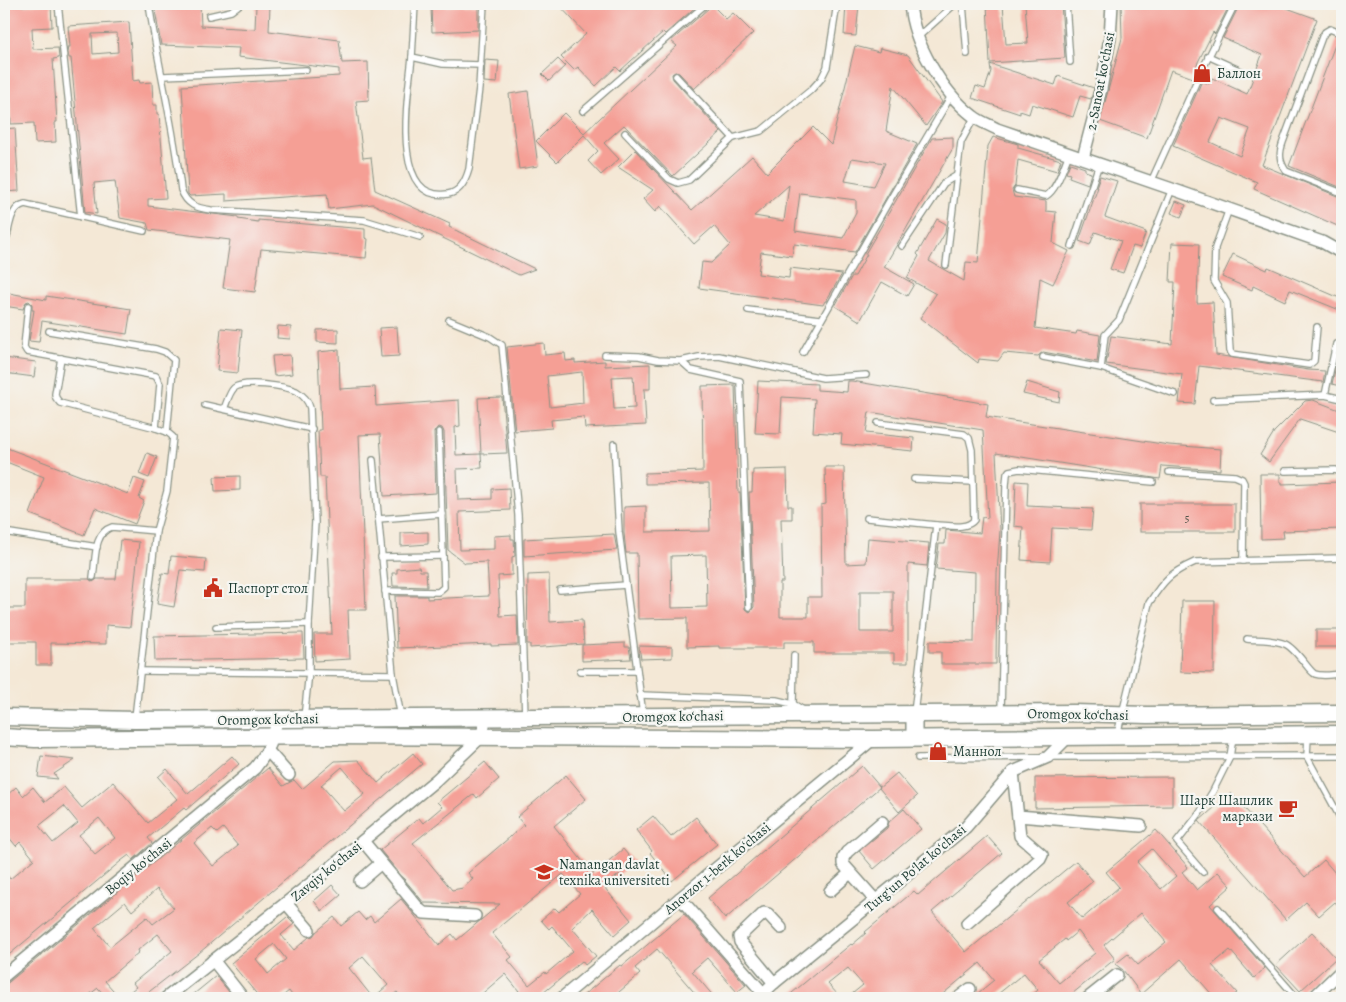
<svg xmlns="http://www.w3.org/2000/svg" width="1346" height="1002" font-family="Alegreya,serif">
<rect width="100%" height="100%" fill="#f6f6f2"/>
<filter id="ink" filterUnits="userSpaceOnUse"><feTurbulence type="fractalNoise" baseFrequency=".02" numOctaves="2"/><feDisplacementMap in="SourceGraphic" scale="10" xChannelSelector="R" yChannelSelector="G"/><feConvolveMatrix kernelMatrix="1 2 1 2 8 2 1 2 1" color-interpolation-filters="sRGB"/></filter>
<filter id="wash" filterUnits="userSpaceOnUse"><feTurbulence type="fractalNoise" baseFrequency=".0096" numOctaves="4" result="noise"/><feDisplacementMap in="SourceGraphic" scale="20" xChannelSelector="R" yChannelSelector="G"/><feGaussianBlur stdDeviation="1.12" result="paint"/><feColorMatrix in="noise" values="0 0 0 0 0 0 0 0 0 0 0 0 0 0 0 0 0 1.4 0 .05"/><feComposite in="paint" operator="in"/></filter>
<g filter="url(#wash)">
<rect width="100%" height="100%" fill="#f4e8d6"/>
<g id="blocks">
<g fill="#f59f95" fill-rule="evenodd">
<path d="M4,4H22V6L51,4L52,27L32,28L33,49L58,48L59,58L53,59L57,122H55L56,142L35,143L34,123L11,124L10,103H4Z"/>
<path d="M154,4H200L201,26L255,29L256,5H270L269,31L339,40L342,63L368,62L369,100L356,101L363,158L371,157L375,190L450,224L449,227L535,269L519,275L373,204L329,209L327,194L226,201V194L190,196L188,194L182,86L339,76V69L238,57L239,48L161,45Z"/>
<path d="M558,4H699L665,34L663,32L620,71L616,67L596,86L578,67L574,70L561,57L586,34Z"/>
<path d="M711,4L726,19L733,13L753,33L694,89L679,73L675,72L672,74L673,79L721,132L673,176L624,125L604,143L619,159L601,175L588,161L598,151L584,135L557,162L536,141L564,113L584,133L677,46L671,41L709,8Z"/>
<path d="M846,4H859L856,36L844,35Z"/>
<path d="M987,4H1003L1006,44L1028,43L1025,4H1061L1065,58L990,63Z"/>
<path d="M1121,4H1230L1215,34L1213,32L1198,62L1193,78L1171,70L1147,138L1100,121L1122,38Z"/>
<path d="M1240,4H1253L1260,7L1261,4H1276L1317,19L1262,165L1342,198V228L1254,189L1257,182L1173,146L1202,81L1209,84L1212,78L1247,94L1262,55L1223,38ZM1221,118L1250,129L1240,156L1210,142Z"/>
<path d="M478,5V30L432,32L431,7Z"/>
<path d="M129,22L133,81L139,80L140,83L152,82L153,105H157V114H159L166,198L148,199V206L238,217V219L258,222V220L365,229V238L368,239L366,258L261,249L255,292L223,288L230,240L149,230L147,223L120,218L115,181L94,183L97,214L85,212L71,58H69L67,47H70L68,26ZM117,33L118,52L93,54L92,34Z"/>
<path d="M1338,37L1342,39V188L1289,166Z"/>
<path d="M855,46L879,52L880,48L908,55L942,102L926,126L893,86L886,131L917,144L855,252L794,244L792,256L761,252L758,274L789,278L790,268L842,274L826,301H825L823,305L699,288L702,262L711,263L730,245L714,226L694,244L660,206L655,212L643,199L653,190L618,167L635,150L692,210L752,156L767,173L813,127L831,145ZM852,158L885,163L874,186L845,181ZM789,185L784,221L754,216ZM800,193L856,200V213L843,238L795,231Z"/>
<path d="M558,59L565,66L549,81L542,74Z"/>
<path d="M485,60L499,61L497,83L484,82Z"/>
<path d="M990,64L1055,85L1058,76L1094,88L1091,99L1080,96L1073,117L1032,104L1029,114L1020,111V114L972,98L976,86L985,89L991,71Z"/>
<path d="M528,91L538,166L519,169L509,94Z"/>
<path d="M15,128L19,191L4,192V129Z"/>
<path d="M953,137V148L884,267L914,284L907,296L882,282L860,321L835,306L852,276H855L867,254H865L932,138Z"/>
<path d="M993,137L1018,144V148L1061,160L1057,171L1018,160L1015,186L1012,190L1014,197L1046,201V211L1056,212L1053,243L1069,251L1053,284L1040,278L1035,328L1076,334L1077,331L1100,335L1097,362L1043,352L1038,356L1004,353L998,361L979,359L978,363L920,318L936,294L907,278L919,256L917,254L937,219L946,224L945,233L929,261L964,281L966,262L978,263L988,146Z"/>
<path d="M1070,163L1085,168V171L1091,173L1088,184L1069,177L1070,174L1066,173Z"/>
<path d="M1100,176L1117,181L1105,217L1146,232L1140,248L1133,246L1123,273L1110,269L1121,241L1095,232L1090,245L1079,241L1098,187H1096Z"/>
<path d="M1176,201L1186,205L1181,217L1171,213Z"/>
<path d="M1172,243L1199,244L1197,303L1213,302L1216,355L1308,370L1325,371L1323,382L1199,366L1195,404L1179,403L1182,374L1106,364L1111,336L1172,344L1175,282H1170Z"/>
<path d="M1233,254L1267,270L1268,267L1342,299V311L1290,290L1285,301L1253,286L1252,290L1222,277Z"/>
<path d="M4,292L46,300V296L131,309L127,334L42,321L39,342L29,341L34,310H32V304L29,301L26,302L23,309L4,306Z"/>
<path d="M278,326L291,327L290,339L277,338Z"/>
<path d="M397,327L399,356L381,357L379,328Z"/>
<path d="M221,328L242,330L238,373L217,371Z"/>
<path d="M338,329V343L317,342V330Z"/>
<path d="M544,343L545,355L565,353L566,361L575,360V363L605,361V366L650,364V389H644L646,425L585,428L584,417L551,420L552,428L515,431L507,347ZM582,372L583,403L550,407L547,376ZM633,376L635,408L614,409L612,377Z"/>
<path d="M339,350L340,389L375,387L376,406L459,400L460,426L455,427L456,455L481,454L482,468L457,469L458,500L492,499V489L509,488L510,510L459,512L460,550L494,549V536L511,535V539H514L515,556L512,557V575L498,576L500,616L517,615L518,645L491,646V644L397,648L395,596H427V599L489,596L487,562L465,563L448,550L444,432L442,428L438,427L434,432L436,493L384,496L380,434L359,435L366,610H348L350,659L315,661L314,634H332L325,477H320L318,430H321L318,352Z"/>
<path d="M1339,352H1342V386L1332,384Z"/>
<path d="M290,355L292,374L274,376L272,356Z"/>
<path d="M4,358L36,362L34,377L4,373Z"/>
<path d="M758,381L817,384V390L847,392L848,381H852L988,404L986,417L1169,445L1221,449L1220,470L1162,466L1160,479L996,453L1000,530L997,574L996,664H941V652H929V641L974,642L975,572L936,569L939,544H945L946,530L980,533L982,517L988,518L983,430L869,412L866,433L914,438L913,451L841,444L842,434L813,432L815,399L782,397L780,434L755,433Z"/>
<path d="M1027,382L1060,392L1059,402L1023,394Z"/>
<path d="M735,385L738,492H740L745,609L750,612L754,607L749,492H752L753,470L787,469L788,506H792V519H781L783,582H780V617H808V597H822L821,505L826,504L825,467H844L846,564L866,563L868,538L929,543L927,566L908,564V663H894V653H814V642H784V648H719V646L687,647V618L638,619L637,553H626L624,533V507L646,506V532L710,531L709,483L645,484V473L703,471L702,386ZM706,555L707,607L672,608L671,556ZM860,591H893V632H860Z"/>
<path d="M502,397L507,453L481,454L478,398Z"/>
<path d="M1313,400L1342,411V433L1300,419L1269,462L1260,455L1274,432L1305,401Z"/>
<path d="M7,448L128,494L134,478L145,482L139,498L144,501L135,524L95,508L84,535L30,514L44,477L4,461V455Z"/>
<path d="M147,453L157,457L149,478L139,474Z"/>
<path d="M1260,474H1280V482H1282V484L1340,482L1341,529L1283,531L1284,538L1261,539Z"/>
<path d="M240,476V490L215,491L214,477Z"/>
<path d="M1016,481L1028,482L1027,506L1093,509L1091,530L1052,528L1050,562L1021,560L1023,527L1014,526Z"/>
<rect x="1140" y="504" width="95" height="28"/>
<path d="M428,532V544L401,546V533Z"/>
<path d="M614,534L617,550L524,556V539Z"/>
<path d="M120,540L139,542L130,627L106,625V644L51,643V665H36V642H4V608H25V579H89L93,582L97,579H116Z"/>
<path d="M171,556L206,559L205,572L180,570L174,607L157,604L162,573L169,574Z"/>
<path d="M419,567L420,571H426L427,587L393,586L392,573H397V569Z"/>
<path d="M549,574L550,622L582,620L584,644L530,648V644H527L528,575Z"/>
<path d="M1182,601H1215L1214,673L1180,672Z"/>
<rect x="1316" y="630" width="26" height="17"/>
<path d="M303,633L304,658L155,661L154,636Z"/>
<path d="M625,643V647H629L631,659L582,661V645Z"/>
<path d="M639,646L672,647V658L641,659Z"/>
<path d="M413,753L422,764L199,953L141,998H122L136,987L133,983L172,951L158,934L138,950L139,952L105,981L120,998H107L98,988L85,998H4V986L268,768L283,786L294,780L302,789L335,761L358,760L378,783ZM342,767L365,794L344,811L321,785ZM212,828L217,833L223,828L238,846L213,866L194,843ZM157,889L174,908L153,924L147,917L110,947L94,928L125,902L132,911Z"/>
<path d="M41,756L75,760L54,774L58,779L38,777Z"/>
<path d="M232,756L239,764L186,810L184,808L148,838L152,843L133,860L129,855L121,861L4,959V871L10,879L34,859L20,842L16,846L4,831V798L16,787L23,796L33,787L45,802L64,787L82,808L113,782L148,823L177,799L158,777L167,769L188,794ZM64,806L78,823L53,843L39,826ZM99,818L115,838L95,854L79,835Z"/>
<path d="M485,762L499,779L477,798L474,794L413,843L452,890L463,888L473,879L468,873L524,825L517,817L566,775L586,799L554,826L593,874L623,849L634,862L604,887L631,920L614,935L592,909L572,928L596,956L585,965L582,961L537,998H511L519,991L505,974L477,998H402L397,992L389,998H294L289,991L280,998H260L231,963L287,917L294,924L281,935L294,950L309,937L313,936L316,932L334,917L341,926L358,912L365,920L370,916L374,922L401,899L439,945L452,934L457,940L500,904L424,903L380,850L419,818L423,823L442,807L437,802ZM563,874L580,894L559,912L555,908L541,920L549,929L552,926L573,951L546,974L545,972L529,985L508,960L512,957L492,933ZM274,944L286,959L268,974L256,959ZM363,956L388,985L373,998L349,968Z"/>
<path d="M862,766L880,787L725,919L708,898Z"/>
<path d="M897,773L917,796L899,812L879,788Z"/>
<path d="M1172,777V806L1035,808V778Z"/>
<path d="M1231,793L1305,877L1324,860L1342,881V910L1335,902L1319,916L1306,902L1286,920L1199,821Z"/>
<path d="M904,809L921,829L874,869L859,851L887,828L889,822Z"/>
<path d="M653,816L671,837L696,817L717,844L672,881L650,853L652,851L636,830Z"/>
<path d="M1156,830L1188,867L1182,872L1197,890L1218,872L1231,886L1210,905L1265,968L1254,978L1230,950L1212,965L1237,993L1230,998H1215L1181,959L1141,994L1123,970L1115,964L1128,954L1138,965L1166,942L1141,913L1104,945L1115,959L1067,998H1029L1038,990L1024,973L993,998H972L994,980L980,963L938,998H847L863,985L848,968L828,984L841,998H786L851,944L852,945L866,933L865,932L914,891L918,895L987,836L1002,853L932,912L966,952L1076,861L1093,881L1068,902L1082,919L1119,887L1106,872ZM1152,849L1176,876L1161,889L1137,862ZM1078,931L1095,953L1059,983L1039,960L1065,939L1066,941Z"/>
<path d="M332,885L341,895L322,911L314,901Z"/>
<path d="M684,914L746,985L737,992L707,958L692,971L715,998H699L657,949L635,968L640,974L612,998H580L620,965L622,966Z"/>
<path d="M1312,932L1336,958L1300,991L1276,965Z"/>
<path d="M216,976L234,998H189Z"/>
</g>
</g>
</g>
<g filter="url(#ink)">
<use href="#blocks" fill-opacity="0" stroke="#8a9285" stroke-width="1"/>
<g fill="none" stroke-linecap="round" stroke-linejoin="round">
<g stroke="#8a9285" stroke-width="8">
<g id="service">
<path d="M58,4L81,217"/>
<path d="M149,4C158,66 174,127 181,190C187,205 196,208 211,210L364,220L420,237"/>
<path d="M415,4L412,57L443,64L481,65"/>
<path d="M963,4L967,54"/>
<path d="M1066,4L1070,62"/>
<path d="M1297,4L1301,5"/>
<path d="M209,16L231,11L240,4"/>
<path d="M1342,34L1330,29L1325,32L1322,37L1283,142C1279,153 1279,161 1286,171L1342,193"/>
<path d="M918,37L955,4"/>
<path d="M1208,56L1241,71"/>
<path d="M412,57C409,90 388,203 448,194C461,192 466,180 469,169L479,88L484,4"/>
<path d="M163,76L306,70"/>
<path d="M676,76L733,138L761,131L811,90L821,79L827,67L837,4"/>
<path d="M583,111L706,4"/>
<path d="M625,133L669,179L678,183L689,180L733,138"/>
<path d="M1151,182L1199,76L1235,4"/>
<path d="M1172,189L1119,320L1105,335L1101,368L1175,394"/>
<path d="M1017,190L1046,196C1057,190 1064,165 1069,154"/>
<path d="M1229,209L1215,248L1214,281L1227,303L1230,351L1232,354L1309,365L1314,361L1317,327"/>
<path d="M7,236C10,224 11,207 25,204L144,231"/>
<path d="M902,246L944,183L956,176"/>
<path d="M1072,246L1099,164"/>
<path d="M946,265L961,142L974,118"/>
<path d="M28,306L24,347L27,352L156,376L160,384L156,428L167,432"/>
<path d="M748,310L820,319"/>
<path d="M449,320L490,337L502,345L518,515L525,716"/>
<path d="M49,331L156,349L165,352L174,360L167,432L173,437L167,491L156,531L135,718"/>
<path d="M803,352L888,203L951,96"/>
<path d="M605,355L639,356L658,360L681,361L699,357L719,356L823,378L866,375"/>
<path d="M1043,357L1101,368"/>
<path d="M61,358L55,394L56,398L60,403L156,428"/>
<path d="M681,361L691,370L740,381L749,607"/>
<path d="M1325,395L1336,344"/>
<path d="M1213,400L1325,395L1342,399"/>
<path d="M205,405L312,429"/>
<path d="M224,409C227,402 229,393 234,388C244,380 285,386 296,391C303,395 308,400 310,408L315,522L309,624V672L304,718"/>
<path d="M878,423L964,434L969,438L972,450L974,520C967,530 947,525 936,525L914,713"/>
<path d="M614,444L619,532L643,715"/>
<path d="M373,460L393,674L401,717"/>
<path d="M1285,471L1336,470L1342,474"/>
<path d="M1169,472L1235,476L1242,479L1244,483L1243,561"/>
<path d="M914,479L973,482"/>
<path d="M867,518L936,525"/>
<path d="M378,519L442,514"/>
<path d="M4,532L97,547"/>
<path d="M381,557L443,556"/>
<path d="M93,577C96,559 93,533 112,527L156,531"/>
<path d="M560,590L626,585"/>
<path d="M385,591L438,592L444,587L439,432"/>
<path d="M216,627L309,624"/>
<path d="M1247,639C1258,640 1275,639 1285,644C1297,649 1309,672 1315,674C1323,677 1334,674 1342,674"/>
<path d="M140,671L393,674"/>
<path d="M580,671H637"/>
<path d="M640,695L776,700L793,704L805,711"/>
<path d="M793,704L794,655"/>
<path d="M1001,712L1006,485L1007,474L1009,471L1019,469L1153,482"/>
<path d="M1117,735L1149,603C1164,580 1170,573 1195,562L1342,558"/>
<path d="M1308,736L1307,757L1342,821"/>
<path d="M962,740L964,758"/>
<path d="M1049,757L1342,756"/>
<path d="M918,758L1040,757"/>
<path d="M1203,872L1177,842L1199,814L1213,791L1230,757L1233,737"/>
<path d="M1218,908L1297,998"/>
</g>
</g>
<g stroke="#8a9285" stroke-width="14">
<g id="minor">
<path d="M910,4C913,43 942,92 973,116C980,122 990,125 997,129L1172,189L1322,242L1342,253"/>
<path d="M1083,158L1101,89L1110,38L1112,4"/>
<path d="M268,751L289,775"/>
<path d="M1018,816L1141,826"/>
<path d="M363,841L420,910L424,913L475,916"/>
<path d="M360,881L381,863"/>
<path d="M830,891L850,873"/>
<path d="M680,898L763,993"/>
<path d="M876,901L843,864V858L847,852L882,822"/>
<path d="M286,903L309,930"/>
<path d="M967,923L1040,859L1042,855L1020,836L1013,772"/>
<path d="M213,960L243,998"/>
<path d="M4,976L255,768C269,750 274,740 277,718"/>
<path d="M774,983L740,942L739,937L764,913L768,914L781,928"/>
<path d="M166,998L325,872L436,780L481,737L487,716"/>
<path d="M562,998L680,898L873,739"/>
<path d="M758,998L774,983L966,827L1013,772L1048,757L1068,737"/>
<path d="M958,998L970,989"/>
<path d="M1088,998L1117,975"/>
<path d="M1313,998L1342,970"/>
</g>
</g>
<g stroke="#8a9285" stroke-width="18">
<path id="tertiary" d="M914,715V738"/>
</g>
<g stroke="#8a9285" stroke-width="19">
<g id="secondary">
<path d="M4,717L135,720L1074,713L1147,715L1342,713"/>
<path d="M4,737L35,739L329,736L873,739L1342,734"/>
</g>
</g>
<use href="#service" stroke="#fff" stroke-width="5.5"/>
<use href="#minor" stroke="#fff" stroke-width="11"/>
<use href="#tertiary" stroke="#fff" stroke-width="15"/>
<use href="#secondary" stroke="#fff" stroke-width="16"/>
</g>
</g>
<defs>
<g id="shop-bare" transform="scale(1.5)"><path d="M-5-2.5h2.3a2.7 3.5 0 0 1 5.4 0H5L5.5 6h-11ZM-1.5-2.5h3a1.5 2.3 0 0 0-3 0Z" fill="#c8321e" stroke="#f6f6f2" stroke-width="2.5" paint-order="stroke"/></g>
<g id="civic-bare" transform="scale(1.5)"><path d="M-.6-6.5H3V-4.5H.6V-3L4-1V1h2V6H-6V1h2V-1L-.6-3ZM-1.2 2.5V6h2.4V2.5Z" fill="#c8321e" stroke="#f6f6f2" stroke-width="2.5" paint-order="stroke"/></g>
<g id="cafe-bare" transform="scale(1.5)"><path d="M-5.5-4.5H6V0H3Q3 3.5 0 3.5H-2.5Q-5.5 3.5-5.5 0ZM3-3.2v2h1.7v-2ZM-6 4.5H4V6H-6Z" fill="#c8321e" stroke="#f6f6f2" stroke-width="2.5" paint-order="stroke"/></g>
<g id="university-bare" transform="scale(1.5)"><path d="M0-5L7-2L0 1L-7-2ZM-4 1L0 2.5L4 1V4Q0 6-4 4Z" fill="#c8321e" stroke="#f6f6f2" stroke-width="2.5" paint-order="stroke"/></g>
</defs>
<g fill-rule="evenodd">
<use href="#shop-bare" x="1202" y="73"/>
<use href="#civic-bare" x="213" y="588"/>
<use href="#shop-bare" x="938" y="751"/>
<use href="#cafe-bare" x="1288" y="808"/>
<use href="#university-bare" x="544" y="872"/>
</g>
<g text-anchor="middle" stroke-width="4.5" stroke-linejoin="round" paint-order="stroke">
<g font-size="11" fill="#54564c">
<text x="1187" y="522">5</text>
</g>
<g font-size="14" fill="#1f3d34" stroke="#f6f6f2" text-anchor="start">
<text x="1217" y="78">Баллон</text>
<text x="228" y="593">Паспорт стол</text>
<text x="953" y="756">Маннол</text>
<text x="1273" y="805" text-anchor="end">Шарк Шашлик<tspan x="1273" dy="16">маркази</tspan></text>
<text x="559" y="869">Namangan davlat<tspan x="559" dy="16">texnika universiteti</tspan></text>
</g>
<g font-size="14" fill="#1f3d34" stroke="#f6f6f2">
<text transform="translate(1100 81) rotate(-79)" y="5">2-Sanoat koʻchasi</text>
<text transform="translate(1078 714) rotate(1)" y="5">Oromgox ko‘chasi</text>
<text transform="translate(673 716) rotate(-1)" y="5">Oromgox ko‘chasi</text>
<text transform="translate(268 719) rotate(-1)" y="5">Oromgox ko‘chasi</text>
<text transform="translate(138 866) rotate(-39)" y="5">Boqiy koʻchasi</text>
<text transform="translate(717 868) rotate(-40)" y="5">Anorzor 1-berk koʻchasi</text>
<text transform="translate(915 868) rotate(-40)" y="5">Turgʻun Poʻlat koʻchasi</text>
<text transform="translate(326 871) rotate(-39)" y="5">Zavqiy koʻchasi</text>
</g>
</g>
<rect width="1346" height="1002" fill="none" stroke="#f6f6f2" stroke-width="20"/>
</svg>
